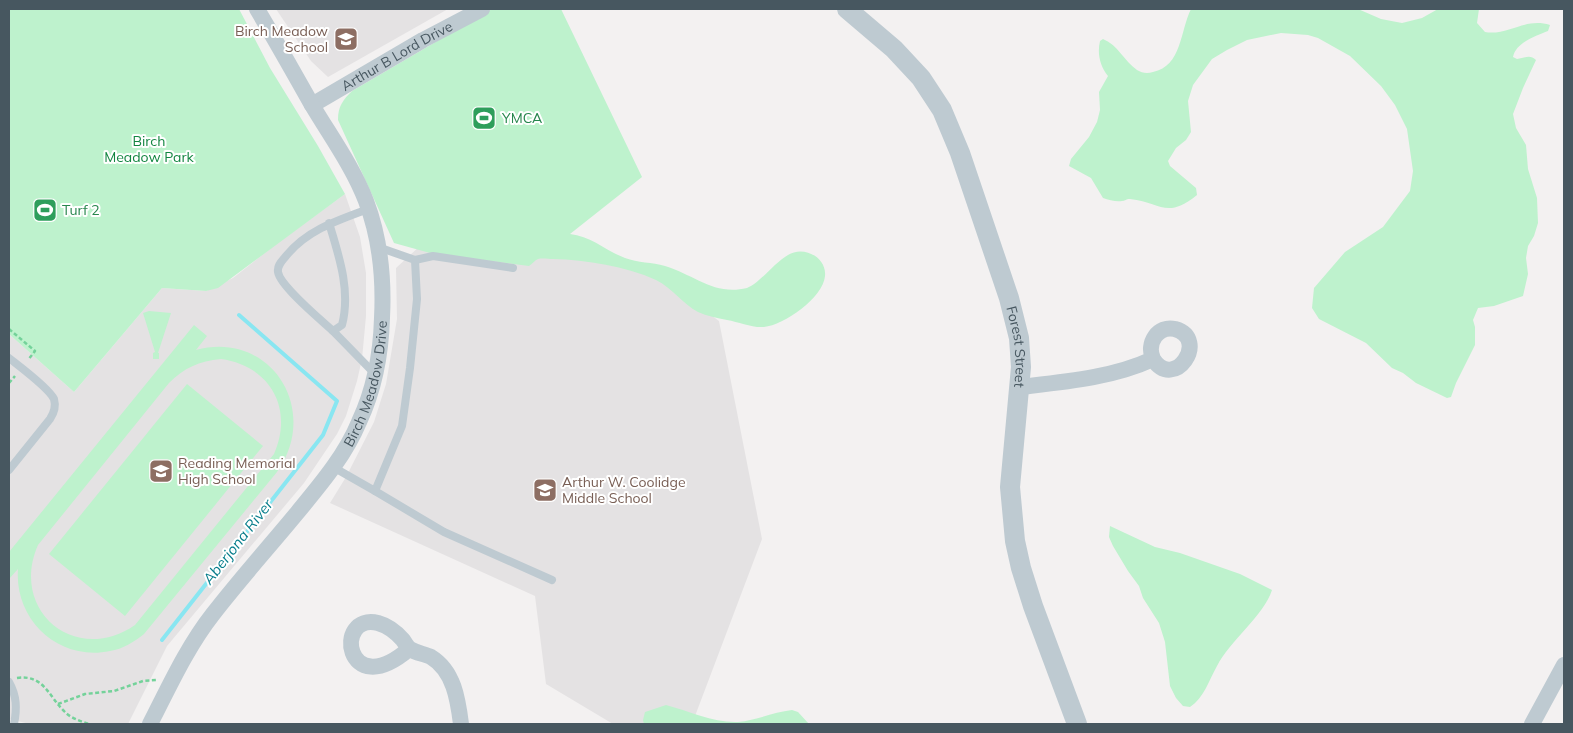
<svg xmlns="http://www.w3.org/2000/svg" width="1573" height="733" font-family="Mulish,sans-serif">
<rect width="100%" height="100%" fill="#f3f1f1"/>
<g fill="#e4e2e3">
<path d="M276,9H448L328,77L311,61Z"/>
<path d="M345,194L360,237L366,273V316L362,359L357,381L346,416L337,434L304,483L167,646L128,724H30L9,719V334L74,392L162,288L206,291L233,278L275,245Z"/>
<path d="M433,234L643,265L719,321L762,539L692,724H613L546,684L535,596L330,503L346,477L374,422L386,384L397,319L396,268Z"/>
</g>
<g fill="#bef2cd" fill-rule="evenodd">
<path d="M9,9H239L270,68L318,146L345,194L218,288L206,291L162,288L74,392L9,334Z"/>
<path d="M492,9H561L642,177L570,234C591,236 606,251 625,258C638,263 652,262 665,266C695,275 714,296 747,288C759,284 775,262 788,255C803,245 827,257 825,276C823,298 784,325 764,327C752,328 739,322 727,320C717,318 707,316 698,312C683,304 672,288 656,280C625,266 587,260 553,259C549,259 542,258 538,259C535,260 532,264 529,266L430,253L394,243L338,120C338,106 343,100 352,91Z"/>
<path d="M1191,9H1358L1381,19L1402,23L1422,18L1438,9H1479L1477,23L1485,32C1508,36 1525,17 1550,25L1548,31C1536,36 1516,42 1513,57L1517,59C1525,58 1530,54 1536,60L1523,88L1513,114L1516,128L1526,145L1528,169L1537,198L1538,223L1534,236L1528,246L1526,258L1528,274L1523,296L1494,306L1478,308L1473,320L1475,327V345L1456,383L1451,397L1447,398L1416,383L1403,373L1392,368L1366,343L1319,319L1312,308L1314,288L1345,252L1383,227L1410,191L1413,171L1407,129L1395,105L1381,86L1350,56L1318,38L1308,35L1281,33L1247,40L1227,50L1212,59L1193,85L1188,101L1191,132L1186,140L1176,148L1168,161L1170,166L1196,188L1197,195C1166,220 1161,202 1130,199C1125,199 1128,200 1122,201C1116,202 1109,200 1103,198L1091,178L1069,166L1071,159L1089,137L1097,122L1100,110L1099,92L1108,76C1100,66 1097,54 1100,41L1103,39C1118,45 1124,61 1137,70C1142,73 1147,74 1153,72C1182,66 1180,31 1191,9Z"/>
<path d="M149,311L171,313L158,353H159V359H153V353L155,352L143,313Z"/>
<path d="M194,325L207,336L196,350C271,330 321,410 277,472L144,634C134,642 123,649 110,651C59,662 14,620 18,569L9,579V552ZM221,359C270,366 294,408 274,454L135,625C76,666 9,611 38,545L169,383C184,368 199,361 221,359Z"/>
<path d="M187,384L263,446L125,616L49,554Z"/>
<path d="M1110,526L1155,547L1180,553L1240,574L1272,590C1264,615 1230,641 1217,666C1209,680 1204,698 1190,707L1183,706L1176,698L1170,686L1165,642L1159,623L1143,598L1139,586L1128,571L1113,546L1109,537Z"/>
<path d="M666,705C689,711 714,723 738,722C757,720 774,712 792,710L798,712L809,724H644L643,720L645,712Z"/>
</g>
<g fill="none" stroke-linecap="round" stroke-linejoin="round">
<path stroke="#89e6f1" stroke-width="4" d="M162,640L323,435L337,401L239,315"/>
<g stroke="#74d29a" stroke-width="2.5" stroke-dasharray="4 2.5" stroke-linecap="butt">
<path d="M9,329L35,351L28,360"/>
<path d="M9,383L15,376"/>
<path d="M17,678C44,674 49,697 64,711C70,718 80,721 89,724"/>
<path d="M58,704L85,694L114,691L143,681L157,680"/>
</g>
<g stroke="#becad1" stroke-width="8">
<path d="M329,223C339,256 351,291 342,325L333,331C321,320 280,286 278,272C277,265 282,261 286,256C307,230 338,220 368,209"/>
<path d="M415,260L433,256L513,268"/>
<path d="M333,331L375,374"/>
<path d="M9,358C19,366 49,388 54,399C56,406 54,413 50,419L9,470"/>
<path d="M333,467L375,491L402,426L410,368L417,299L415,260L378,247"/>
<path d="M375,491L444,532L552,580"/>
<path d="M9,682C17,696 17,709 14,724"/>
</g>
<g stroke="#becad1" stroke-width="16">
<path id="s1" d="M312,105L423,40L482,9"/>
<path d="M1020,387C1064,382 1112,378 1153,359C1174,392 1210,339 1175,329C1158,325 1146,343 1153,359"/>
<path d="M409,649C345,704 333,612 378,623C389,626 396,632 403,640C405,643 407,647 410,649C416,653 425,654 431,657C454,671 458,700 461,724"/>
<path id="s2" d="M150,724C169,687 187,647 213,614C240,579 269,547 297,513C320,485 345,456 359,422C374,390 381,354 382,318C384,279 380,238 366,201C353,167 331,137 312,105C294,73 276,41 257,9"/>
<path d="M1532,724L1564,665"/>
</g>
<path stroke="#becad1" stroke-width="20" id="s3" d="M847,9L894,49L921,78L942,110L960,153L1009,298L1019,338L1021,367L1010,487L1015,541L1021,568L1033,606L1077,724"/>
</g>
<defs>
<g id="school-square" transform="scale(1.25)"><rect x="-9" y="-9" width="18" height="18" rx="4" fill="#8d6e63" stroke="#fff"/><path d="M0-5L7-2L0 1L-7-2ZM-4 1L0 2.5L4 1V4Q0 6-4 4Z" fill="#fff"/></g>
<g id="stadium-square" transform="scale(1.25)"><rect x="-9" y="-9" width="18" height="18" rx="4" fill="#2e9e5b" stroke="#fff"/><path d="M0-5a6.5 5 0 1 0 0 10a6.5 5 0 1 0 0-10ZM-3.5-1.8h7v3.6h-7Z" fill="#fff"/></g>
</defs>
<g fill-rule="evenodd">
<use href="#school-square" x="346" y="39"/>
<use href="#stadium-square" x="484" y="118"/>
<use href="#stadium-square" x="45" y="210"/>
<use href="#school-square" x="161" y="471"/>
<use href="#school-square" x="545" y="490"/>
</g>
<g text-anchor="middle" stroke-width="4" stroke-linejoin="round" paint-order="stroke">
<g font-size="14" fill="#785e54" stroke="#fff" text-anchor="start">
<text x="328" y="36" text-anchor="end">Birch Meadow<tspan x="328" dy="16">School</tspan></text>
<text x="178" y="468">Reading Memorial<tspan x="178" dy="16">High School</tspan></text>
<text x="562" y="487">Arthur W. Coolidge<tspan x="562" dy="16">Middle School</tspan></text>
</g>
<g font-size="14" fill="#475760" stroke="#fff">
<text dy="5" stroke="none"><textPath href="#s1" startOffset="98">Arthur B Lord Drive</textPath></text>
<text dy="5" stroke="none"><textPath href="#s3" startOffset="389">Forest Street</textPath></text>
<text dy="5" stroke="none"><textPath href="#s2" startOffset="408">Birch Meadow Drive</textPath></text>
</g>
<g font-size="14" fill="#27864d" stroke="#fff" text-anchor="start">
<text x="502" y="123">YMCA</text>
<text x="62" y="215">Turf 2</text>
</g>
<g font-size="14" fill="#138641" stroke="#fff">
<text x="149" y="146">Birch<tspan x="149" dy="16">Meadow Park</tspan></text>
</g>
<g font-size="15" font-style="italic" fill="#087e8c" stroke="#fff">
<text transform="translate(238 542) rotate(-52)" y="5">Aberjona River</text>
</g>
</g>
<rect width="1573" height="733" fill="none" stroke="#475760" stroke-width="20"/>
</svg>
